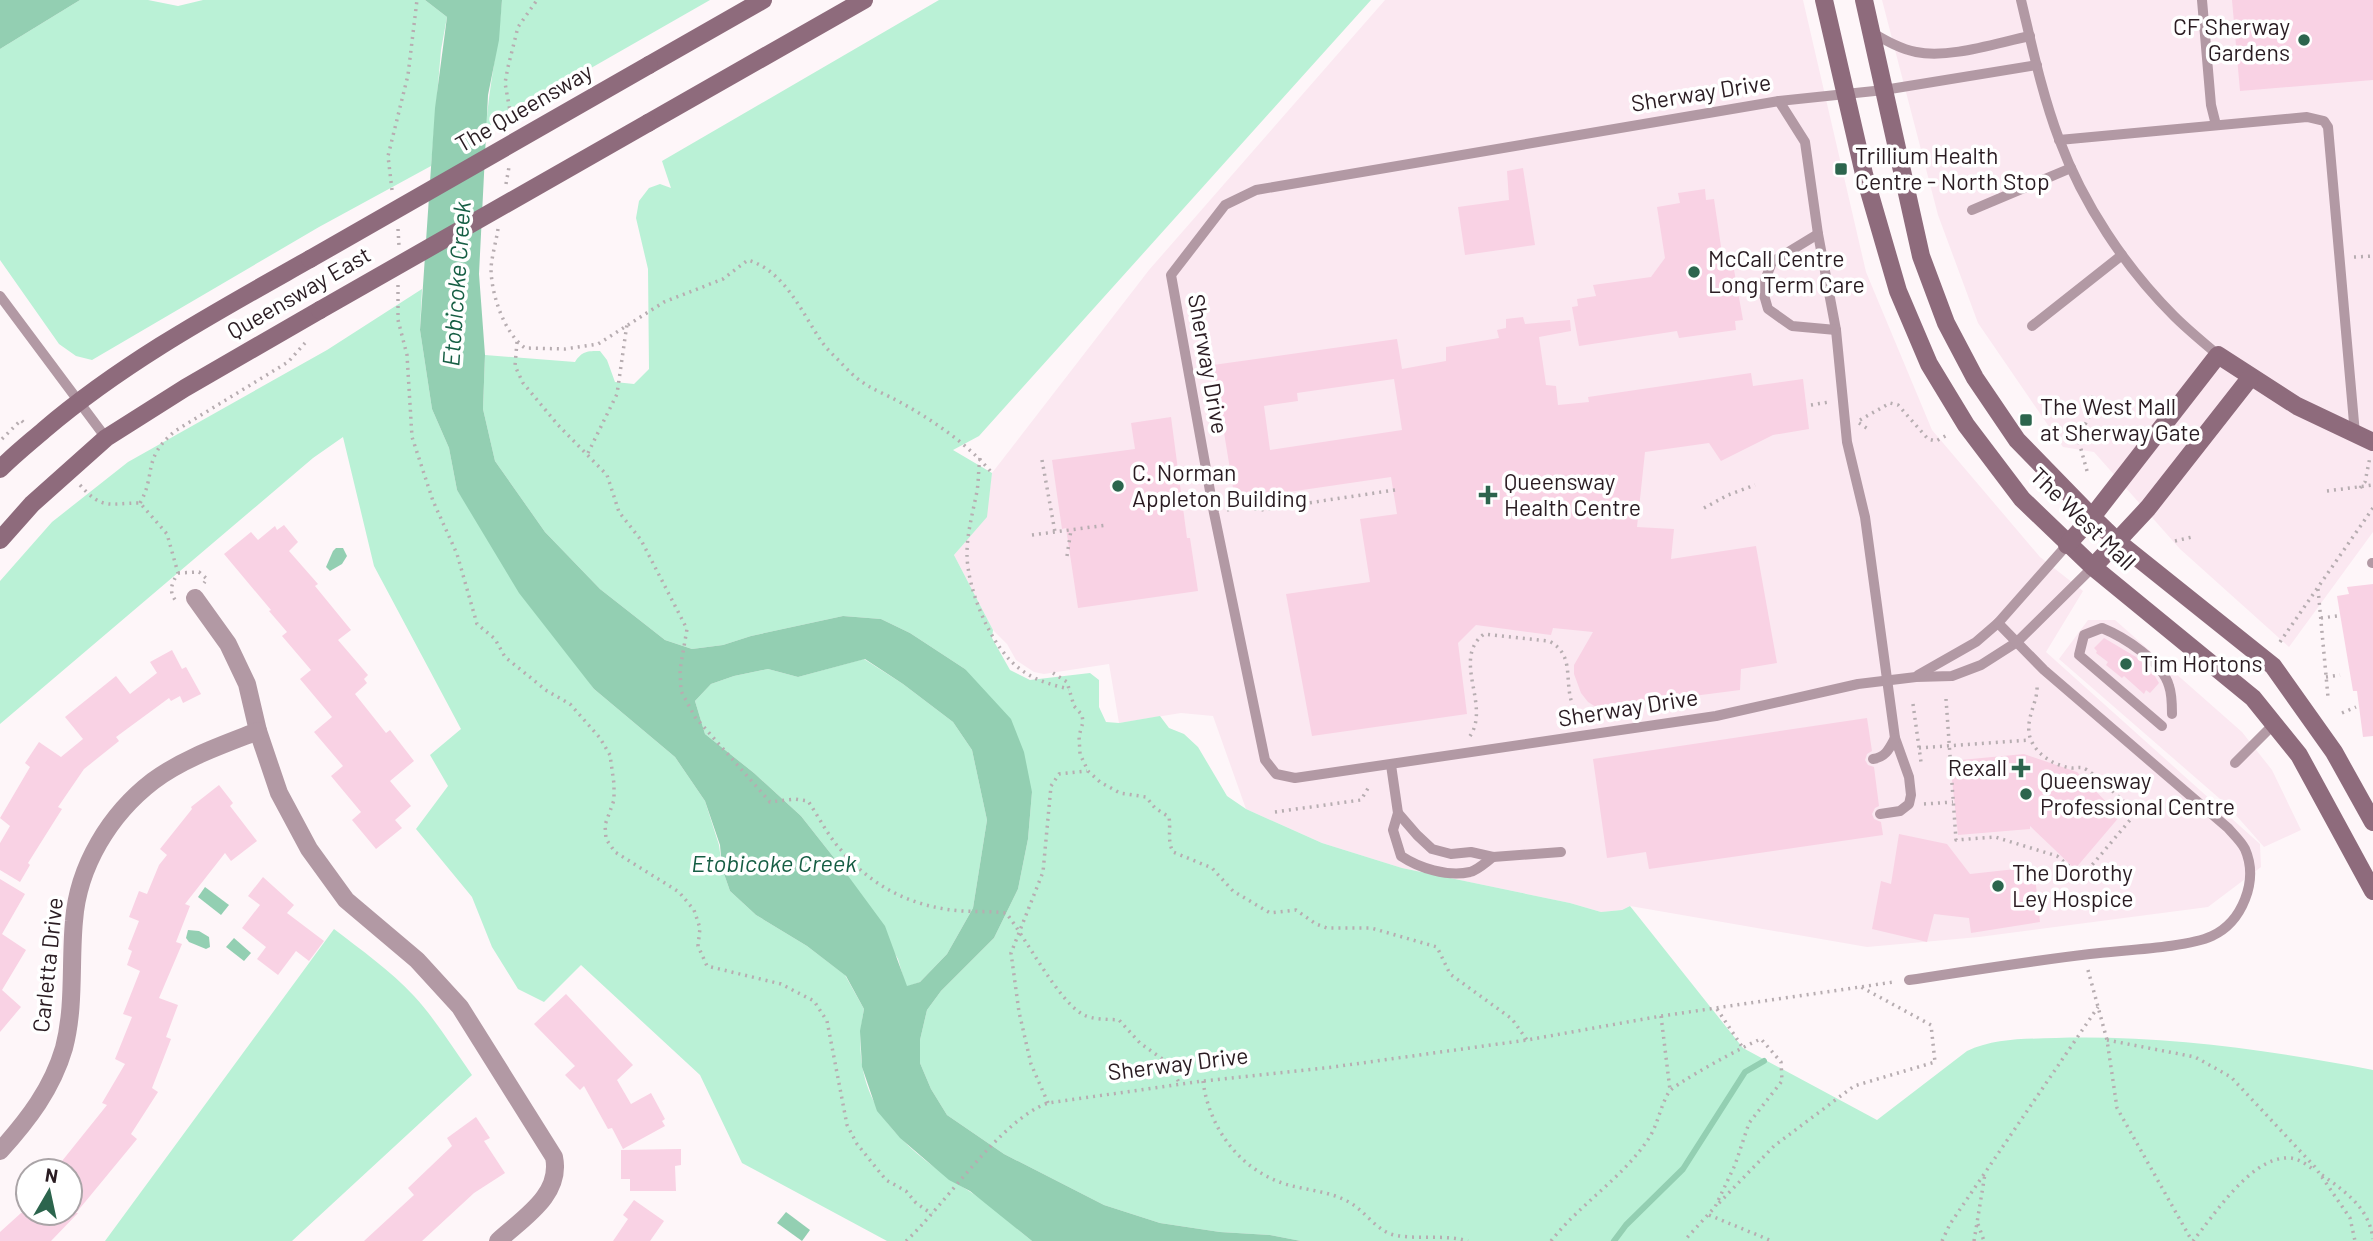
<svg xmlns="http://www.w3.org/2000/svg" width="2373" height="1241" font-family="Barlow,sans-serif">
<rect width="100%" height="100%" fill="#fef6f9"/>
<g fill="#fbe8f1">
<path d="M1385,0H1803L1866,272L1932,430L2040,557L2083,591L2046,652L2260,844L2261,867L2208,907L1979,937L1867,947L1630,906L1622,910L1601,912L1570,903L1402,868L1322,843L1246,809L1213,716L1181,713L1119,723L1109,664L1044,674L1034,672L1016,660L1007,644L993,630L954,555L986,517L992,473L1149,270Z"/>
<path d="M1882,0H2373V532L2289,647L2180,549L2094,452L2063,447L1978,323L1938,215Z"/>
<path d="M2088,620H2115L2242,732L2272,770L2301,830L2264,847L2227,805L2059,659Z"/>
</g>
<g fill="#baf1d6">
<path d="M80,0H148L178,6L203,0H425L447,17L441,50L431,166L319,227L92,360L76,356L59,344L0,260V49Z"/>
<path d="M502,0H710L486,128C489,85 499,43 502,0Z"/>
<path d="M939,0H1371L979,436L953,450L992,473L987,517L954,555L993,630L992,638L1010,670L1030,680L1090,673L1099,680V707L1106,722L1119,723L1160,716L1169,728L1184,734L1198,747L1227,796L1246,809L1322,843L1402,868L1570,903L1601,912L1622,910L1630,906L1743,1048L1877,1120L1967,1051C1995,1038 2025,1039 2056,1038C2162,1035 2269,1050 2373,1070V1241H1301L1270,1235L1220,1232L1160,1223L1104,1205L1004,1154L947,1115L931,1089L920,1063V1040L927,1010L941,991L994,938L1018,889L1028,839L1032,792L965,669L910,633L881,619L843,616L751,636L723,645L692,649L665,640L600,589L545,532L495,461L483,409L485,355L575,362C582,351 587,351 600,351L607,360L615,382L634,384L649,369L648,269L636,218L639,201L649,188L660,184L671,188L662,161Z"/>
<path d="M422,289L420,330L432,409L449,448L457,490L594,689L675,757L705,801L719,845L722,868L730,891L756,915L807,946L845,975L864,1009C846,1101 899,1145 969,1191C991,1205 1011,1224 1032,1241H887L742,1163L700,1075L581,965L544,1002L518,989L492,947L472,897L416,829L448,786L430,755L461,729L374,566L343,437L313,458L0,724V581L52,522L128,462L327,350Z"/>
<path d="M864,659L903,684L953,722L972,750L987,820L973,908L947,954L920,982L906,987L898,959L846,873L801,816L754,773L705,734L695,701L711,684L734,676L768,669L798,677Z"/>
<path d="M334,929C361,950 390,970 414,996C436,1020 453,1048 472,1075L292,1241H105Z"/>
</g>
<g fill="#93cfb2" fill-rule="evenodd">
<path d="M0,0H80L0,49Z"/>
<path d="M425,0H502L499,40L488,95L479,274L485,355L483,409L495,461L545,532L600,589L665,640L692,649L723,645L751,636L843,616L881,619L910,633L965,669L1011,719L1024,752L1032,792L1028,839L1018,889L994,938L941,991L927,1010L920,1040V1063L931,1089L947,1115L1004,1154L1104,1205L1160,1223L1220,1232L1270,1235L1301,1241H1032L970,1191L949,1180L900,1138L877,1111L862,1067L860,1031L864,1009L846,976L807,946L756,915L730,891L722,868L720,845L705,801L675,757L594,689L519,593L457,490L449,448L432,409L420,330L435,108L447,17ZM865,659L903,684L953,722L972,750L987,820L973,908L947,954L920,982L907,986L885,926L846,873L801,816L754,773L705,734L695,701L711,684L734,676L768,669L798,677Z"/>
<path d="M336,548H343L347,556L342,564L330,571L326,567L333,551Z"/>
<path d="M205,887L229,905L221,915L198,897Z"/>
<path d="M188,930L199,931L209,937L210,947L206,949L189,942L186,938Z"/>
<path d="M234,938L251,953L244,961L226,947Z"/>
<path d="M786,1212L810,1230L802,1241L777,1223Z"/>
</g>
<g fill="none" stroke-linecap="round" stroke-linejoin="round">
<path stroke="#93cfb2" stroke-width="6" d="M1614,1241L1626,1225L1683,1169L1745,1072L1764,1061"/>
</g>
<g fill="#f9d2e4" fill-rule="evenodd">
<path d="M2232,0H2373V80L2240,91Z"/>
<path d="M1523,168L1535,245L1465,255L1458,207L1509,200L1507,171Z"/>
<path d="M1705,189L1706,200L1714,199L1724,267L1733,264L1743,320L1735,321L1736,330L1679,338L1677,331L1579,346L1572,307L1578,306L1577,299L1596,296L1593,285L1651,277L1665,258L1657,207L1680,203L1678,193Z"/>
<path d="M1523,317L1525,324L1570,320L1571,331L1539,337L1546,385L1556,386L1558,405L1589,402L1588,397L1751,373L1753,386L1803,379L1809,429L1773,435L1721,461L1709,443L1645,452L1637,527L1674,529L1671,559L1756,546L1777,663L1741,669L1740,690L1631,704L1612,711L1596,707L1588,702L1581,693L1574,674V665L1593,632L1553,628L1551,635L1476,625L1458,643L1467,714L1312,736L1286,594L1370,582L1360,519L1397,514L1391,477L1235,500L1213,365L1397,339L1402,369L1446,361V347L1499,338L1497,330L1506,328V319ZM1394,379L1402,430L1270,450L1264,406L1298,401L1297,393Z"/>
<path d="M1171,417L1187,538H1190L1198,591L1078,608L1066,528L1062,529L1052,460L1135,449L1131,423Z"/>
<path d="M284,525L298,542L289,551L318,584L315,586L351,630L338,640L368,675L364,679L367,683L355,694L386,733L390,730L414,761L390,781L411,806L395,820L402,828L376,849L352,820L361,812L331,776L343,766L314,732L332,717L300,679L311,670L282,636L287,632L269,611L271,610L224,554L251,532L258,540L275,526L277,530Z"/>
<path d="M2373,584V736L2363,737L2357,691H2353L2337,596L2349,594L2347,587Z"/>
<path d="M2104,638L2136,657L2153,673L2159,683L2150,693L2146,690L2144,694L2124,676L2122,678L2106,665L2108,662L2096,653L2097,651L2094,648Z"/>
<path d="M172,650L182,669L186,667L201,694L183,703L180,696L171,701L169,698L116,737L119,741L84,769L58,807L62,809L28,863L30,865L20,882L0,870V843L10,826L0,818L30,767L25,763L39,742L61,757L83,739L65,717L116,676L130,694L157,673L150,662Z"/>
<path d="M1867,718L1872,751L1867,754L1865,760L1868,765L1874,767L1879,806L1875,808L1872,814L1874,819L1881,822L1883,835L1649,869L1646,852L1607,858L1593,759Z"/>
<path d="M2024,754L2077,772L2120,816L2075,869L2030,826V829L1958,835L1950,761Z"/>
<path d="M219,785L233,803L230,806L257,841L231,861L225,853L185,904L190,906L176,942L182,944L159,998L178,1005L166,1037L171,1039L152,1088L158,1092L131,1134L137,1139L76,1213H78L51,1241H0V1232L21,1213H70V1171H54L107,1105L102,1103L125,1064L115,1059L132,1017L123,1014L140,971L127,965L132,951L128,949L139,921L129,917L139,891L147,894L159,865L167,855L160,849L192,809L191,807Z"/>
<path d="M1899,834L1947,844L1970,874L2034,867L2040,922L1971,933L1969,918L1934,914L1927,942L1872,929L1881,881L1891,884Z"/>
<path d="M263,877L294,905L287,913L324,941L309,961L296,951L278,975L257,959L266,947L242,928L260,905L248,896Z"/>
<path d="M0,879L25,894L2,934L26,950L2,990L21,1007L0,1032Z"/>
<path d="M566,994L633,1065L617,1080L631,1104L651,1093L665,1119L662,1121L665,1126L623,1149L612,1128L608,1129L584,1086L580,1090L565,1075L575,1066L534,1024Z"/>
<path d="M476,1117L490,1138L484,1141L505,1173L474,1193L422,1241H364L414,1195L408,1188L452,1146L447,1138Z"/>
<path d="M681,1149V1165L675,1166L676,1191H630V1179H621V1150Z"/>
<path d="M634,1200L664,1221L650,1241H613L628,1219L623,1215Z"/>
</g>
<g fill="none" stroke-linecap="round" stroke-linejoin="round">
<g stroke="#b7adb1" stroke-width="3.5" stroke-dasharray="2 5" stroke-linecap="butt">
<path d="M512,122L505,83L508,67L518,27L537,0"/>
<path d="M506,184L509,167"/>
<path d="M392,190L388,156L408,75L417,0"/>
<path d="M398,229L399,246"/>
<path d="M498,229C496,242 492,255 491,268C491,294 504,333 525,348L565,349L598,344L664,302L723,279L748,260C786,272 801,312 822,342C828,351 837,358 844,366C864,387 873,388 898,401C931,419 967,443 992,473"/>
<path d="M2354,257L2373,256"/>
<path d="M398,285V320L407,355L412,437L433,501L457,554L477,624L495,639L505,657L547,691L570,704L600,738L610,755L614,784V800L605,825L606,839L615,852L679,892L694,910L700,928L698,946L707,966L781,984L814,1001L827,1021L847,1125L857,1144L886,1180L906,1191L916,1203L932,1214"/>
<path d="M517,342L515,366L523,383L558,425L607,475L619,512L641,540L687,629L680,670L681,691L695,717L770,802L795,799L808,801C819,817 828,836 841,850C872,887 914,908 963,911C977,912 991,911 1006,913C1026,938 1057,999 1082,1014C1092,1020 1108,1019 1119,1020L1140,1043L1168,1063L1180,1084"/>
<path d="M1811,405L1829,402"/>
<path d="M1860,420L1890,403L1898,405L1928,439L1936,441L1949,434"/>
<path d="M1859,423L1868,429"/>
<path d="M2,439L21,420L26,425"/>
<path d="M588,453L617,394L627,324"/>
<path d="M980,458C978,471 979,484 976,496C972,516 967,534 967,554C967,589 991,648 1020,669C1034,680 1052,685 1069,689"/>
<path d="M1042,460L1055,532"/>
<path d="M2087,471L2079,442L2081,432L2089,417L2093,395"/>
<path d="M80,485C103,511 109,503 140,503L167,534L178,573C172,583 168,591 176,601"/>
<path d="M2360,488L2365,482L2370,457"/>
<path d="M2327,491L2373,485"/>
<path d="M140,503C157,473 141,460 175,431L288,362L305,343"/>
<path d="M1704,508L1728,495L1755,485"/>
<path d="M1227,510L1242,507L1261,510L1395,490"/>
<path d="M1032,535L1107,525"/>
<path d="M2175,541L2192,537"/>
<path d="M1067,556L1071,530"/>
<path d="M178,573L199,572L207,579L204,583"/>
<path d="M2318,589L2328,697"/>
<path d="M2321,618L2337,616"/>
<path d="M2280,642L2373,508"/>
<path d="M1053,673L1067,682L1074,706L1082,715L1083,722L1079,736L1080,754L1088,771L1100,782L1120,793L1146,797L1155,808L1169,817C1171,830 1167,840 1173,852L1212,868L1233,891L1270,913L1296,910L1316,924L1327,928H1371L1437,947L1450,974L1512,1019L1527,1040"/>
<path d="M2326,677L2340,675"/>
<path d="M1946,699L1956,840L1995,837L2057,856L2082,877L2136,813C2127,805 2092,770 2083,768C2079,767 2076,768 2072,768C2053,766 2032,752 2029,733C2027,715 2038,701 2037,686"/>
<path d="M1913,704L1921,762"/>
<path d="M2342,713L2356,707"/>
<path d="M1470,736C1491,705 1451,659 1484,634L1549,641C1581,658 1557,691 1581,719"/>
<path d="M1919,748L2030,740"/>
<path d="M1924,804L1953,802"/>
<path d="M1275,812L1361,800L1370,785"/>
<path d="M2088,970L2107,1040L2117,1108L2192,1241"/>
<path d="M1717,1009L1743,1048"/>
<path d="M1661,1016L1670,1090"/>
<path d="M2107,1040L2195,1057L2231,1077L2315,1167L2350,1218L2355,1241"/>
<path d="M1203,1081C1209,1128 1239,1169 1285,1184C1305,1190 1328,1191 1347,1201C1364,1209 1376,1231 1394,1235C1418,1240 1443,1234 1468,1241"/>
<path d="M1048,1103L1031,1064L1019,1012L1011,953L1043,872L1051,786L1059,774L1087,771"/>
<path d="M2322,1175C2346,1192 2369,1208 2373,1239"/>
<path d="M1719,1203L1774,1146L1854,1086L1935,1062L1931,1025L1861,987"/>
<path d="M1709,1215L1772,1241"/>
<path d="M1978,1224L1984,1241"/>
<path d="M906,1241C945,1205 1001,1119 1048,1103L1203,1081L1333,1067L1527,1040L1661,1016L1894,982"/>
<path d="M1551,1241C1579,1205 1621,1179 1647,1141C1658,1126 1660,1106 1669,1092C1675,1083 1748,1044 1761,1039L1781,1062L1782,1081L1749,1123L1735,1165L1715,1207L1684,1241"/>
<path d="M1942,1241L1950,1224L2098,1007"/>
<path d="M1974,1241L1985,1174"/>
<path d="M2193,1241C2214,1215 2250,1159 2286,1158C2297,1157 2306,1164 2315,1171"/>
</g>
<g stroke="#b299a4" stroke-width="10">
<path d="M2021,0C2032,46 2042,94 2059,139C2083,204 2125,267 2174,316C2188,330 2203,342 2218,355"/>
<path d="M2202,0L2211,105L2216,125"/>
<path d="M1871,32C1885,40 1900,49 1916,52C1949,59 1996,43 2030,36"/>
<path d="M2037,65L1884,90L1779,101L1256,190L1225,205L1171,275L1214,513L1265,760L1276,774L1295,778L1716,716L1858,684L1916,677L1952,676L1981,665L2017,642L2093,567"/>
<path d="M1779,101L1805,142L1818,234L1836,330L1847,442L1865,517L1895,738L1909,777L1911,795L1909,804L1900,811L1880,814"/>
<path d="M2059,140L2307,117L2324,121L2328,127L2355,434"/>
<path d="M1972,210L2071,168"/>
<path d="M1818,234L1772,262L1762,288L1768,309L1792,326L1836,330"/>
<path d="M0,296L106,438"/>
<path d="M2032,326L2122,255"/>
<path d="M2372,563H2373"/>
<path d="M1918,675L1976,642L1998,623L2067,545"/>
<path d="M2162,726L2079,655L2084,635L2102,628C2124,637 2162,661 2169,686C2172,694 2172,705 2172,714"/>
<path d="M1873,759C1886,757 1889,749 1895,738"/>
<path d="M2235,763L2274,724"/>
<path d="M1391,765L1398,813L1393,830L1401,856C1419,868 1447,877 1470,872C1478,870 1486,862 1493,857"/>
<path d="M1398,813L1417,835L1432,849L1451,854L1471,852L1493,857L1561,852"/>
<path d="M1909,980C1969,971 2030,961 2090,954C2121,950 2186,948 2212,936C2242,922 2259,881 2245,849C2241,841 2234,835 2228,828L2044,670L1998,623"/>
</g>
<g stroke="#b299a4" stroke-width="18">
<path d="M195,598L228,644L247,684L258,731L279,793L309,849L346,900L417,960L460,1007L554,1157C562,1195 523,1218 498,1241"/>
<path d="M0,1151C28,1120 52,1089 64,1048C75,1006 70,963 74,921C78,866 110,814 153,781C184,758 222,745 258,731"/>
</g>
<g stroke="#8e6b7c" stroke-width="18">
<path d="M1824,0L1864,174L1898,291L1929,364L1966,425L2022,499L2093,567L2253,698L2299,755L2373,891"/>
<path d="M1864,0L1921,256L1946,323L1975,378L2017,440L2092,517L2118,542L2273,666L2334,752L2373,822"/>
<path d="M649,65L763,0"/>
<path d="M648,123L864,0"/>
<path d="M0,469C14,455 29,443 44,430C125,361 218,311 310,259"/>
<path d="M0,540L32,504L106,438L185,388L320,310"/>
<path d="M2067,545L2092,517L2218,355L2297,406L2373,442"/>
<path d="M2093,567L2148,508L2250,378"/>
</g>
<g stroke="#8e6b7c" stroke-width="18">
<path d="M310,259L649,65"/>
<path d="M320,310L648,123"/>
</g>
</g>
<g fill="#2c654d" stroke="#fff" stroke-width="2.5">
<circle cx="2304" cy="40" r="7"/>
<rect x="1834" y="162" width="14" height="14" rx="3.5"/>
<circle cx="1694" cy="272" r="7"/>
<rect x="2019" y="413" width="14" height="14" rx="3.5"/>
<circle cx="1118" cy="486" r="7"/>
<path d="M1484.5 484.5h7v7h7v7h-7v7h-7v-7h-7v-7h7z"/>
<circle cx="2126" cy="664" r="7"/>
<path d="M2017.5 757.5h7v7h7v7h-7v7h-7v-7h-7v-7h7z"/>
<circle cx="2026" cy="794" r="7"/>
<circle cx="1998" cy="886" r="7"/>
</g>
<g text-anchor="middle" stroke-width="7" stroke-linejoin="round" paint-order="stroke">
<g font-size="23" fill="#2a1c22" stroke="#fff" text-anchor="start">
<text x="2290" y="35" text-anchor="end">CF Sherway<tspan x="2290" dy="26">Gardens</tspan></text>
<text x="1855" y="164">Trillium Health<tspan x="1855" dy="26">Centre - North Stop</tspan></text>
<text x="1708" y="267">McCall Centre<tspan x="1708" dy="26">Long Term Care</tspan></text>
<text x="2040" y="415">The West Mall<tspan x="2040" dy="26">at Sherway Gate</tspan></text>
<text x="1132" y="481">C. Norman<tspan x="1132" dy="26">Appleton Building</tspan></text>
<text x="1504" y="490">Queensway<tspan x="1504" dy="26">Health Centre</tspan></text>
<text x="2140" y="672">Tim Hortons</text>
<text x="2007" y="776" text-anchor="end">Rexall</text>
<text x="2040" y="789">Queensway<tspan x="2040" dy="26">Professional Centre</tspan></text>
<text x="2012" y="881">The Dorothy<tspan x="2012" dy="26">Ley Hospice</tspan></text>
</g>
<g font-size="23" fill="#2a1c22" stroke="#fff">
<text transform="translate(1701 93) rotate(-9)" y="8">Sherway Drive</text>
<text transform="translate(524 108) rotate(-30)" y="8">The Queensway</text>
<text transform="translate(299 293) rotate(-30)" y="8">Queensway East</text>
<text transform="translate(1208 364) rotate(80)" y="8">Sherway Drive</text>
<text transform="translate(2083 519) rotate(44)" y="8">The West Mall</text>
<text transform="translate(1628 708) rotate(-9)" y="8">Sherway Drive</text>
<text transform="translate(48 965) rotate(-84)" y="8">Carletta Drive</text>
<text transform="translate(1178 1064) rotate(-7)" y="8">Sherway Drive</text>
</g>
<g font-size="24" font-style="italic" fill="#165e44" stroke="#fff">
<text transform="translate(457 284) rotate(-86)" y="8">Etobicoke Creek</text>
<text x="774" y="872">Etobicoke Creek</text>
</g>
</g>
<g transform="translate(49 1192) rotate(9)"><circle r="33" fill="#ffffff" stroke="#aaa4a7" stroke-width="2"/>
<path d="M0-5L12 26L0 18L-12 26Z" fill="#2c654d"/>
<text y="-10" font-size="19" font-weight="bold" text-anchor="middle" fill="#2a1c22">N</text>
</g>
</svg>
